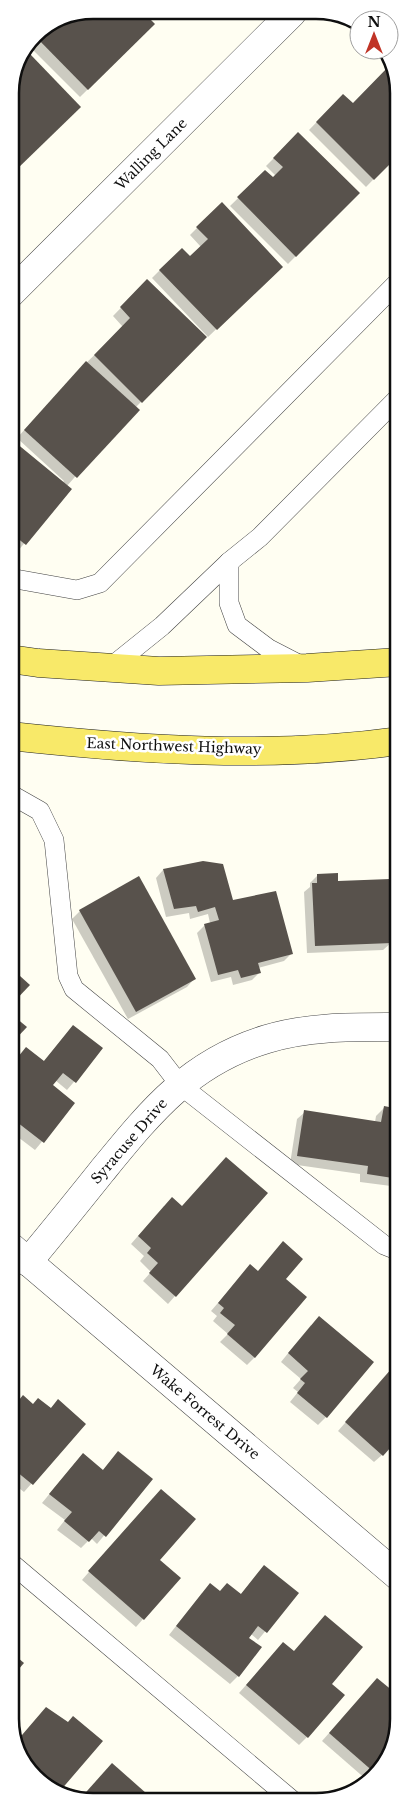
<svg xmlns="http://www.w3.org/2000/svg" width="409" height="1812" font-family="'Libre Baskerville',serif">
<rect width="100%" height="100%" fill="#fffef2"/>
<g fill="#0003">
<path d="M145,15L154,24L80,97L29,46L35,34L62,16Z"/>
<path d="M152,15H164L158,20Z"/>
<path d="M30,56L79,107L10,174V88L20,65Z"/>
<path d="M391,66L398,82V154L366,187L309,130L343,95L353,105Z"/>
<path d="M298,134L358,193L288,264L230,206L265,172L273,179L276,176L266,166Z"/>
<path d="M221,204L281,267L208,337L152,278L160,270L190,258L201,247L190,235Z"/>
<path d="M147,281L205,337L135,408L67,486L70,489L17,552L10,547V440L63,482L64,481L17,438L78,371L123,327L113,316Z"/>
<path d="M163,870L232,901L292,953L284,961L258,968L260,972L252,980L233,985L231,977L211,982L197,933L205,925L210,923L208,914L190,919L189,913L166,917L156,878Z"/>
<path d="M318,875L337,882L391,943L383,950L307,953L304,892L310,887V883Z"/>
<path d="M80,911L194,979L187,987L128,1019L72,919Z"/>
<path d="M73,1026L102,1049L67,1090L55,1080L51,1085L74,1103L35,1150L10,1131V1067L43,1062Z"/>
<path d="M384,1108L399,1110V1179L391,1186L360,1182V1174L290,1164L297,1119L305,1112L375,1122L376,1116Z"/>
<path d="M164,1206L182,1207L175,1296L168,1304L143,1281L151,1272L140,1261L144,1256L131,1244Z"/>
<path d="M258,1272L284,1279L255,1357L247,1365L220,1342L228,1334L213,1321L217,1316L211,1311L243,1274Z"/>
<path d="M311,1325L326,1417L318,1425L290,1402L298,1392L293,1388L301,1379L281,1362Z"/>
<path d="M399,1361L382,1455L374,1462L338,1431Z"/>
<path d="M58,1401L84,1424L24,1492L11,1482V1411L15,1405H33L50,1409Z"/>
<path d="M118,1453L151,1479L97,1544L91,1538L81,1548L57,1530L65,1520L42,1503L75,1463L102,1471Z"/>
<path d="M153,1498L158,1560L179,1578L136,1627L82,1580Z"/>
<path d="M264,1567L297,1593L258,1640L251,1634L247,1638L238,1676L230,1684L169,1635L202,1593L219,1592L240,1595Z"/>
<path d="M275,1652L331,1684L307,1737L299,1745L239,1693Z"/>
<path d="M370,1687L399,1724L376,1774L368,1781L322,1741Z"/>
</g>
<g fill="#58524c">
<path d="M146,15L155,24L88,90L34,35L62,16Z"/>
<path d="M30,54L81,107L15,171L10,166V88L22,62Z"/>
<path d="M390,65L398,82V156L374,180L316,122L343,94L353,103Z"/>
<path d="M298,132L360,193L296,257L237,197L265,170L273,177L283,167L273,158Z"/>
<path d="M222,202L283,267L217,330L159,270L182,248L190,256L208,239L196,227Z"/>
<path d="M147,279L207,337L142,403L94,355L130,318L120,307Z"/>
<path d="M86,361L140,410L77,478L24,430Z"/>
<path d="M10,438L72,489L26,545L12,534L10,537Z"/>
<path d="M203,861L223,864L233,900L276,891L293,954L258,963L261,973L241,978L238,970L218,975L204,924L219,920L215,907L198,912L196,906L174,909L163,869Z"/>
<path d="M338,873V881L390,879L392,943L315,946L312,883H317V874Z"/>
<path d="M139,876L196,979L136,1012L79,910Z"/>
<path d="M10,967L30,985L10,1006Z"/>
<path d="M10,1013L27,1027L10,1045Z"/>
<path d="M73,1025L103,1048L76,1083L63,1073L53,1085L75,1103L44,1143L13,1119L10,1123V1067L26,1047L44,1061Z"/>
<path d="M384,1106L399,1109V1179L367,1174L368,1166L297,1156L304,1110L381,1122Z"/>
<path d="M226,1157L268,1193L176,1297L149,1273L158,1263L147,1253L151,1248L138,1236L172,1197L182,1206Z"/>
<path d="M283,1241L303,1259L286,1279L307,1297L255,1358L227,1334L235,1325L220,1313L224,1308L218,1303L250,1264L258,1271Z"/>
<path d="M319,1316L374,1362L327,1418L297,1393L305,1383L300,1379L308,1371L288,1353Z"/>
<path d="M399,1360V1438L383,1456L345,1422Z"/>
<path d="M23,1395L33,1404L38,1398L51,1408L58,1399L86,1424L33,1485L11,1467V1410Z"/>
<path d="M118,1451L153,1479L106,1537L99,1531L89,1542L64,1521L72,1512L49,1494L83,1453L103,1470Z"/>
<path d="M161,1489L196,1519L160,1560L181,1578L144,1620L88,1571Z"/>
<path d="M264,1565L299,1593L267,1633L258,1626L249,1638L262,1647L239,1677L176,1626L210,1583L220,1591L227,1583L241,1594Z"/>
<path d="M325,1615L363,1647L332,1684L345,1695L308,1738L246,1685L283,1642L294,1651Z"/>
<path d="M11,1652L24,1663L11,1678Z"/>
<path d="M377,1678L399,1696V1724L376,1774L329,1733Z"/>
<path d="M46,1707L68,1722L73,1716L103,1741L60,1791L31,1774L16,1742Z"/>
<path d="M112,1763L155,1801L79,1800Z"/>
</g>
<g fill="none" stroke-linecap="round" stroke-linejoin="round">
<g stroke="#424242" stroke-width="20">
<g id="service">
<path d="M229,562V603L237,625L269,649L302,666"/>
<path d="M10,578L77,590L100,583L398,282"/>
<path d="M111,667L162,626L229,562L260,537L398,398"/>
<path d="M10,794L40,811L54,840L68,976L74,989L160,1059L180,1085L384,1245L399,1251"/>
<path d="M11,1563L293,1801"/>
</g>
</g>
<g stroke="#424242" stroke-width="29">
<g id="minor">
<path d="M11,1247L399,1577"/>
<path d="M28,1262C53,1232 78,1201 102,1171C151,1111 190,1062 267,1039C309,1026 355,1027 399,1027"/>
</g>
</g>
<g stroke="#424242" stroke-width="29">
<path id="tertiary" d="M10,294L292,13"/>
</g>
<g stroke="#202020" stroke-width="29">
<g id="primary">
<path d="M10,659L38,663L159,671L307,668L399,662"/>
<path d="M10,736C139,750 270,759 399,741"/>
</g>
</g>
<use href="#service" stroke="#fff" stroke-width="19"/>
<use href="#minor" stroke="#fff" stroke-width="28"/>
<use href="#tertiary" stroke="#fff" stroke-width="28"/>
<use href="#primary" stroke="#f8e969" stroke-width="28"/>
</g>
<g text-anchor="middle" stroke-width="5" stroke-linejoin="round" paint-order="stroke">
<g font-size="14" fill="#0f0f0f" stroke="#fff">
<text transform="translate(151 154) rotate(-45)" y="5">Walling Lane</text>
<text transform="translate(174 746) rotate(2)" y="5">East Northwest Highway</text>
<text transform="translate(129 1141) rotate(-49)" y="5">Syracuse Drive</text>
<text transform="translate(205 1412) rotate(40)" y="5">Wake Forrest Drive</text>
</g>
</g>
<path d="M0 0H409V1812H0ZM93 19H316A74 74 0 0 1 390 93V1719A74 74 0 0 1 316 1793H93A74 74 0 0 1 19 1719V93A74 74 0 0 1 93 19Z" fill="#fff" fill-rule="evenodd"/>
<path fill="none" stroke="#0f0f0f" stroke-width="2.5" d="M93 19H316A74 74 0 0 1 390 93V1719A74 74 0 0 1 316 1793H93A74 74 0 0 1 19 1719V93A74 74 0 0 1 93 19Z"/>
<g transform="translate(374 35)"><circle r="24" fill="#ffffff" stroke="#9f9f9f"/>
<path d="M0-4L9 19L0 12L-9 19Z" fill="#c03426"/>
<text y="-8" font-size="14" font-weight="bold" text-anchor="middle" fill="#0f0f0f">N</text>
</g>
</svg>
